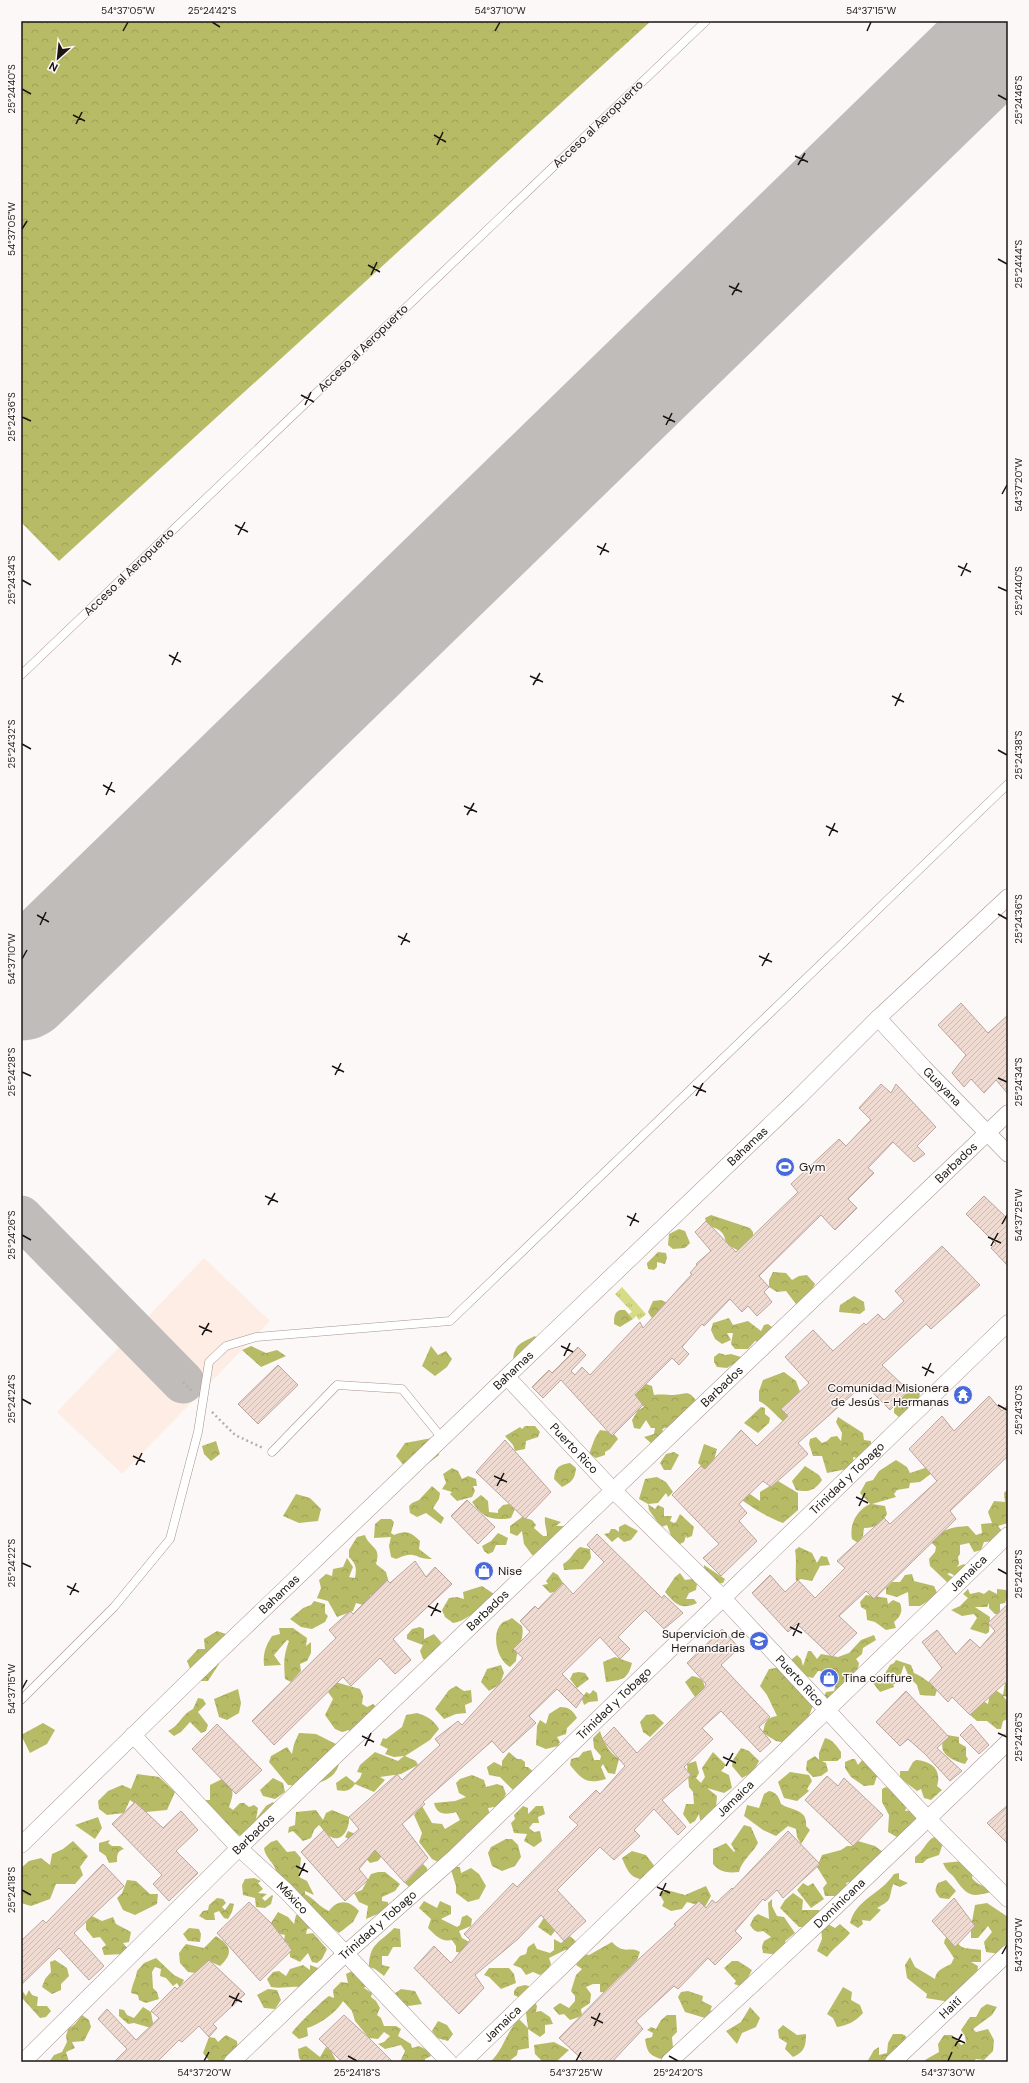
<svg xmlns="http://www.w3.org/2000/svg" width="1029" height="2083" font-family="'DM Sans',sans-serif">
<defs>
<pattern id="forest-crowns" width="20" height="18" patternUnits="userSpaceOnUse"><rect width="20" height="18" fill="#b8bb66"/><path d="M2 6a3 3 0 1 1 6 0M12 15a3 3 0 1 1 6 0" fill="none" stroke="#9ea057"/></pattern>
<pattern id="park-tufts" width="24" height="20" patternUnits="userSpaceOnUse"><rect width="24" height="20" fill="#d7db86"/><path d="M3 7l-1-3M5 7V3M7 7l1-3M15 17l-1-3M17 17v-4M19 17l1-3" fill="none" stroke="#b8bb73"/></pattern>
<pattern id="building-hatch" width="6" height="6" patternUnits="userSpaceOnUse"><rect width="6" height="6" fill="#efdbd2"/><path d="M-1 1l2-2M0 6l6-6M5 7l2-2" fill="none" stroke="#ccbbb3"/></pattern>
</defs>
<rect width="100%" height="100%" fill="#fcf8f7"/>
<path fill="#fdede5" d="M204,1258L270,1321L122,1474L57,1412Z"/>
<g fill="url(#forest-crowns)">
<path d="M21,21H651L59,561L21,522Z"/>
<path d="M711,1215L750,1228L753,1232V1238L739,1251L726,1244C725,1230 717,1229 707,1225L705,1218Z"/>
<path d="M679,1229L685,1231L690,1243L685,1248L673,1249L668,1245L669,1234Z"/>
<path d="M658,1252L666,1253L667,1258L665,1264L657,1262V1267L654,1270L648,1269L647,1263Z"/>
<path d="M773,1272L786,1273L792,1280L799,1276L807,1275L815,1284L805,1302L796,1304L786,1291L777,1292L769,1287V1280Z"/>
<path d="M854,1296L864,1302L865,1310L860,1314L839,1312L840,1305Z"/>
<path d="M661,1300L668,1303L655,1319L651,1317L648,1312L653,1301Z"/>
<path d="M620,1310H625L633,1319L620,1327L614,1324C614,1318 614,1312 620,1310Z"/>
<path d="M729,1318L733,1325L748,1321L761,1331L764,1325L768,1324L776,1330L767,1344L755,1341L748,1349H735L731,1344L733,1333H727L731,1340L722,1344L715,1339L711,1330L713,1323Z"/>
<path d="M535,1336L543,1345L513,1361C514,1344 521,1343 535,1336Z"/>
<path d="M251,1346L266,1353L277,1350L286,1356L261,1367L242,1350Z"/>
<path d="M431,1346L438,1355L446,1351L452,1359L447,1367L435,1376L422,1366Z"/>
<path d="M719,1353L726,1355L731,1354L741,1357L740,1360L727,1368L717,1367L714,1362V1357Z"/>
<path d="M784,1372L796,1381L802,1397L784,1412L789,1418L784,1422C775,1415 769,1406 759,1401V1391L763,1380Z"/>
<path d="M646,1384L652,1386L654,1395C660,1394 669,1395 673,1395C688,1394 688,1389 698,1403L671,1427L664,1428L662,1430L664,1432L652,1444L644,1437L654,1434L655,1428H651L646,1420L640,1429L634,1428L632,1420L638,1410L644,1407L634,1393L639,1385Z"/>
<path d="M913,1387L920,1392L919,1402L900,1418L894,1413V1409L904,1391Z"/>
<path d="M761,1407L765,1408V1414L770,1418L769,1423L758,1433L744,1423Z"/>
<path d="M838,1417L863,1433L864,1440L871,1441V1446L858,1458L853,1457L854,1464L847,1469L827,1473L822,1456H813L809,1444L810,1439L816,1437L822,1443L827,1441L831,1437L837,1436L841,1441L842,1433L836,1422Z"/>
<path d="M525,1426H535L540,1432L538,1437L526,1441L525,1449L515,1451L513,1445L505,1436L520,1427L522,1429Z"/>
<path d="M600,1430C608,1431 614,1432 618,1439L610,1449L605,1452V1455L596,1458L589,1454L595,1438Z"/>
<path d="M432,1438L439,1455L422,1468H406L396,1456L405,1443Z"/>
<path d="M216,1441L220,1454L211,1461L204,1454L202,1446Z"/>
<path d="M704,1444L717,1449L714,1460L750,1494L760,1501V1492L778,1481L798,1493V1510L783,1523C753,1512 721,1485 698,1463Z"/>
<path d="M674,1452L679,1455L671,1470H664L660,1463L666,1454Z"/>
<path d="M896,1460L907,1467L910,1473L928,1467L932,1473L920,1482L910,1483L909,1488L897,1490L894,1494L896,1497L872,1504L885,1506L887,1514C881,1524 876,1528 864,1528L863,1536L858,1543L852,1539C849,1524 857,1510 870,1504L860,1493L866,1482L873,1480L879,1471Z"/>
<path d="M570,1463L576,1468C575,1479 572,1482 562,1487L554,1479C555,1468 558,1465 570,1463Z"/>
<path d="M805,1466L819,1475L822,1480C815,1490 809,1493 796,1490L792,1481Z"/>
<path d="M452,1468L458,1471L462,1479L468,1476L476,1479L477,1486H473L475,1491L472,1497L457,1501L450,1494L452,1492L442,1489L446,1483L443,1474Z"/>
<path d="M657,1477L666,1482L673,1492L668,1497L666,1493L658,1503L648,1504L655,1509L658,1505L664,1508V1516H672L670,1521L674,1523L676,1522L680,1514L694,1527L692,1536L687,1538L686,1536L684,1542L680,1544L672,1538L667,1525L661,1527L649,1510L648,1504L639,1499L645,1479Z"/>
<path d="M432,1486L440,1493L439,1499L433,1508L444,1518L441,1524L426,1513L417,1517L410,1513L409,1506L412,1503L419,1500Z"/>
<path d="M1008,1489V1523L998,1526L1002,1531L998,1541L984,1542L981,1550L974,1552L969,1543L960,1545V1554L958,1557L959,1564L957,1567L964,1564L967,1567L957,1577L950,1573L947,1574L954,1578L949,1584L930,1566L929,1559L935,1552L936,1547L931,1542C941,1529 952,1527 968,1526L976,1535L982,1533L981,1524L992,1523L988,1512L994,1501L1005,1502L1004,1493Z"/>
<path d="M296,1494L310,1498L321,1509L318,1521L299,1523L283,1516Z"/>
<path d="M481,1495L488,1501L489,1512L498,1513V1510L503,1505L509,1504L515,1509L511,1518C492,1521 483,1518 472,1502Z"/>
<path d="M522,1517L532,1520L536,1525L534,1528L543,1536H547C547,1529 544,1524 545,1517L561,1522L556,1526H570L578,1530V1536L570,1543L561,1542L546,1556L532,1555L524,1544L522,1531L517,1536L510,1533V1526Z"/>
<path d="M381,1519H391L394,1522L391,1533L394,1535C406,1530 411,1532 420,1541L419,1549L432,1559C414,1560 418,1549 396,1559L391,1557L389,1546L391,1537L374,1538L375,1524Z"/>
<path d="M625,1524L638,1531L631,1540L624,1542L618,1537L612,1542L604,1534L609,1533L611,1529H615L619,1532V1527Z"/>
<path d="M498,1533L508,1538L506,1545H496L493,1552L488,1554L484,1551L482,1546L491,1541Z"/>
<path d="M365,1535C369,1548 382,1546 376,1564L386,1572L389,1583L377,1598L370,1595L372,1599L367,1606L356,1603L353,1611L337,1617L328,1601L317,1598L321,1588L319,1580L326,1574L332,1576L333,1569L343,1567L347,1558L353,1567L349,1577L355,1578C357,1568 356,1564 349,1557V1550L357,1537Z"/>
<path d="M580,1547L590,1549L591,1558L583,1569L564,1570L563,1564C571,1560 573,1552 580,1547Z"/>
<path d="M799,1547L812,1553L817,1563L821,1556L827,1557L830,1565L820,1566L812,1581L801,1579L796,1581C795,1570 797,1561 795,1550Z"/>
<path d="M704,1565L725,1579L723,1583L716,1584L704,1571Z"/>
<path d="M553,1572L558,1575L563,1583L561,1590L550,1593L542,1585L548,1584L546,1581Z"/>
<path d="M680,1573L685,1580L692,1579L697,1584L696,1590L689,1593L686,1599H694L697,1603C681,1610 676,1605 665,1592L675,1577Z"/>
<path d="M912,1574L914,1581L934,1586L938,1595L920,1606H909L908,1592L897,1597L886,1594V1588L892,1582H900L905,1575Z"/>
<path d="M482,1586L494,1594L483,1611C468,1613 467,1621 453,1623L445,1617L442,1610L449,1598L457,1597L464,1599L463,1592Z"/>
<path d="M968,1589L970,1594L979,1592L984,1594L989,1590L997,1594V1589L1006,1590L1008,1595L1005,1603L1000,1604V1614H995L989,1608V1603L987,1607H975L990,1617L989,1632L986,1634L970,1629L977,1618L974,1614L962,1616L951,1610L960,1606L968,1598L963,1594Z"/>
<path d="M866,1595L887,1598L888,1604L893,1600L900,1603C903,1611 901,1616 894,1622L896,1628L886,1630L875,1622L867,1620L866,1610L861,1607L860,1602Z"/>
<path d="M314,1601L325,1604V1613L328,1616L325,1622L312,1629L301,1627L290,1619L303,1608L311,1605Z"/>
<path d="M512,1618L522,1626C525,1638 517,1648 516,1661L510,1667C497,1660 490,1633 503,1622C505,1621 509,1620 512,1618Z"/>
<path d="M420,1627L424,1629V1639L434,1634L441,1642L438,1654L431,1659H423L420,1651L423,1645L407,1639V1635L412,1629Z"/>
<path d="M279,1628H293L307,1638L306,1646L311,1642V1653L307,1661L300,1664L301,1671L291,1682L285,1679C284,1663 283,1657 289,1641L287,1640L274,1655L281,1665L264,1666C263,1653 265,1647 272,1636L280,1634Z"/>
<path d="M217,1631L232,1636L220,1654L219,1664L208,1681H195L187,1661L198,1649H205L204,1639Z"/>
<path d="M874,1635L876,1640L863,1648L862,1654L856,1659L859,1663L858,1668L839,1698L822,1701L826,1692L834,1691L837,1678L834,1672L818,1671L813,1678L793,1673L791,1660L797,1655L801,1659L803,1666L808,1651H811L817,1659L821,1654L838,1657L849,1653L861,1640Z"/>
<path d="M615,1657L632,1663C628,1680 621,1680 606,1682L603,1662Z"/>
<path d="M896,1660L911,1665L914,1673C923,1677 931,1683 937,1690L935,1696L920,1695L917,1685L909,1677L904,1665L899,1680L893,1685L894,1687L880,1692L873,1683L883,1677L890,1665L894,1663Z"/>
<path d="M501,1665L504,1673L500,1684L489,1691L481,1682L487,1669Z"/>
<path d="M776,1668L798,1679L814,1703L809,1716L807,1729L792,1744L776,1741L763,1733C765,1722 766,1718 777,1716L767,1695L760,1686L769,1669Z"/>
<path d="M579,1672L585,1673L589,1679L577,1688L570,1679L573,1673Z"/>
<path d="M692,1676C702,1678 704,1680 705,1690L695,1697L685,1682Z"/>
<path d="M335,1682L360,1689L363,1696L362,1704L367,1707L373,1704L378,1708L349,1739V1730L342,1732L335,1729L325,1715L333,1699L328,1692Z"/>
<path d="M1005,1683H1008V1697L1003,1696L1008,1702V1719L1003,1721L1001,1729H997L987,1721H977L970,1715L980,1699L988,1704L991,1687L1003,1695Z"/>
<path d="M456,1686L464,1691L471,1690L472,1702L465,1705L466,1713L456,1714L444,1719L435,1709L449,1690Z"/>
<path d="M238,1689L241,1703L239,1713L227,1720L219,1717L214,1699Z"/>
<path d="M593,1690L597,1693L598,1701L589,1702L584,1705L582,1699L586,1692L590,1694Z"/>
<path d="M198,1698L203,1699L206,1704L198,1712L208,1725L206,1731L201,1733L190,1722L181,1732L174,1736L168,1731C179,1726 182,1714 193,1709Z"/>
<path d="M560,1707C568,1707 573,1710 577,1718L567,1728L566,1734L557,1737L560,1742L558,1746L546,1749L536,1745L537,1726L540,1720L546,1724L549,1714Z"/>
<path d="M417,1713C427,1716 434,1720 439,1729L430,1740L405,1756L416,1761L418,1765L401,1774L380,1777L385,1780L374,1792L355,1784C350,1791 346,1792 337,1790L336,1783L346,1776L355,1783L360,1778L362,1773L357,1772L360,1765L375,1752L398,1761L404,1756L394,1757L385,1754L388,1749L380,1745L383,1738L386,1739L402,1727L406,1715Z"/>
<path d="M654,1714L664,1723L650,1737L643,1732L640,1722L646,1715Z"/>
<path d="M43,1723L55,1730L47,1744L30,1753L21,1735Z"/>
<path d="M600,1731C603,1742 610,1753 619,1759L615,1774L608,1773L603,1764L601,1767L606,1779C586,1785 582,1779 570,1765L571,1759L579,1757L583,1752L591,1750L594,1760H600L601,1756L594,1748L593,1738Z"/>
<path d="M299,1733L316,1734L338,1745C338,1752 340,1762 338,1767C331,1785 304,1787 288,1785L269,1762L271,1756L287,1747L292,1754L294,1744Z"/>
<path d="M947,1735L959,1737V1743L966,1747V1756L968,1759L965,1764C950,1760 934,1751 947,1735Z"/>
<path d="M825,1738C832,1739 837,1746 841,1752V1758L837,1761H822L826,1763L828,1771L821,1776L813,1777L806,1770L807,1761L815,1756L819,1760V1753Z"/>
<path d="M741,1748L749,1751L759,1761L753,1772L742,1778L732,1766L733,1760Z"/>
<path d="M509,1752L517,1759H521L525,1762V1767H528L538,1776L526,1788L513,1790L500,1777L489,1775L487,1767L494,1762L502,1766V1761Z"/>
<path d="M713,1752L726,1765L721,1771L729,1775L732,1788L724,1793L707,1788L717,1796L716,1807L709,1824L700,1820L699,1814L695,1821L690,1824L683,1814L686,1804H694L693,1792L689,1787L687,1764L696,1761L699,1773L696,1778L701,1783L705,1777L702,1768Z"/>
<path d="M852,1759H855L858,1765L863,1759L877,1776L874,1785L864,1786L851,1777L845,1768V1762Z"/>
<path d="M916,1760C932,1761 942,1770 937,1786L942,1790L931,1800L924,1798L921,1789L917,1791L900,1778V1771H908L913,1762Z"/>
<path d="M790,1772L809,1775L812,1781L807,1789L809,1791L797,1801L784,1798L778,1782Z"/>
<path d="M137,1774L159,1777L175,1792L167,1810L146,1812L130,1800L124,1813L107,1815L99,1809L98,1801L108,1791L122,1785L131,1789Z"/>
<path d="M472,1775L484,1780L486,1787L497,1784L503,1786L506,1794L500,1806L488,1808L492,1821L466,1834L467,1846L438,1862L432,1859L419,1842L422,1833L414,1815L422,1806L432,1823L442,1824L445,1829L460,1820L456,1812C445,1815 437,1815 434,1803L455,1801L466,1797L459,1793L456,1783L460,1779Z"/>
<path d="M273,1778L283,1783L285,1792L275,1799L263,1796L260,1790Z"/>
<path d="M222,1779C235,1788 234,1793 229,1807L233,1810L240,1803H244L249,1807L254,1805L258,1808L256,1819L266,1806L273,1802L277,1807L248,1841L221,1823L203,1800H210V1785Z"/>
<path d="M886,1787L909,1802L905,1811L913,1810L920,1816L902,1840L888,1832L889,1815L882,1802V1789Z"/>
<path d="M769,1791C776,1792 779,1797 781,1804C792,1811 808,1809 806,1826L810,1830L801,1844L797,1837L796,1829L788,1826L776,1836L763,1830L744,1816L747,1805L759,1808L764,1794Z"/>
<path d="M523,1806L528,1808V1814L536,1806H543L545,1814L538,1817L539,1823H533L529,1828L534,1832L540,1831L542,1841L534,1847L524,1841L527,1834L514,1833L511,1823L515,1819L514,1815Z"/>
<path d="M316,1810L323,1820L326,1813L332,1810L349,1817C350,1827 343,1843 331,1837C326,1835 323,1829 319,1825L314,1830L311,1838L303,1841L293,1831L288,1833L289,1827L295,1825L296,1812Z"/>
<path d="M98,1817L102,1828L95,1839L75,1825Z"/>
<path d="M744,1825L751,1827L758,1843C752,1854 742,1860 739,1872C728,1873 721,1873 713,1864V1849L726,1843L734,1852L735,1851L731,1844Z"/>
<path d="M348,1831L358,1835L380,1849L382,1856L378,1861L370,1863L360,1851L358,1844L345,1837Z"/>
<path d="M934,1837L943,1843L939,1855L927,1859L923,1863H915V1857C924,1851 925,1842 934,1837Z"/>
<path d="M506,1839H512L518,1845L521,1857L515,1866L502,1871L492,1866L488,1853L491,1847Z"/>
<path d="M110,1840L108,1843L112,1846H120L124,1849C117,1851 117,1855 117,1862L109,1863L106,1856L99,1851V1843Z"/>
<path d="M277,1840L287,1852L295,1851L301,1858L299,1877L307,1881L314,1895L305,1891V1894C315,1899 319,1907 329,1911C338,1899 349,1900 359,1911L353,1922L339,1933L322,1920L276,1871C274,1862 265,1858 264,1848L271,1842Z"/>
<path d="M73,1841L88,1856L80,1867L83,1875L75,1884H56L50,1899L31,1906L21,1903V1868L29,1861L41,1858L50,1865L52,1854L63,1849Z"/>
<path d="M858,1841L875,1846L883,1852L852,1885L849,1882L846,1883L849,1891L837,1896H825L823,1888L827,1883L817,1867L822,1855L841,1850L847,1846H853Z"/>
<path d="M632,1851L646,1855L659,1872L649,1881C631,1878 629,1875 622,1858Z"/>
<path d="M963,1861L973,1872L972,1878C977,1885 985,1885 991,1892C972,1897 968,1897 956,1880C952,1873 947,1873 943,1863Z"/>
<path d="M423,1864L427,1868L428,1875L420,1882L409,1887L405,1883Z"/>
<path d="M455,1867H460L461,1873L471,1868L479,1874L486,1886L479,1899L468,1902L456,1893V1886L451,1870Z"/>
<path d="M378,1872H385L400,1884L395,1891L382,1897V1901L388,1902L389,1909L366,1919L368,1906L359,1902L354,1893L362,1890L371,1874Z"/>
<path d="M899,1873V1879L908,1883L900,1887L893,1884C888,1901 893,1899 877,1908L881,1910L870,1921L862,1920L863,1924L858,1928L850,1923C856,1899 881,1894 894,1874Z"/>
<path d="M254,1878L261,1881L258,1883L263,1889L258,1893L267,1894L262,1898L265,1901L272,1895L273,1896L271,1904L265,1908L256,1907L255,1898L243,1895L242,1885L245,1879Z"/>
<path d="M127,1880L136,1881L150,1894H158L157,1904L135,1915L123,1910L117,1898L122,1893Z"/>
<path d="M946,1880L956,1891L949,1899L940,1898C935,1892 934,1890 938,1883Z"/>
<path d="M803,1883L808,1886L813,1883L824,1899L811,1908L797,1890Z"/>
<path d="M706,1886L711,1896L705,1907L687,1902L682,1909L671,1911L662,1906L664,1902L659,1893L667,1890L685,1895Z"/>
<path d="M793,1893L803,1900L802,1910H819L828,1921L826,1923L835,1928L840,1924L850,1933C842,1943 835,1946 827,1957L817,1951L822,1939L821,1927H799L780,1908L785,1900Z"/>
<path d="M217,1898L223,1899L226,1903L222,1907L225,1910L230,1903L234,1904L232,1912L228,1919L224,1918L219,1911L214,1913L215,1920H206L199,1916L203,1911L208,1910L209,1905Z"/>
<path d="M772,1899V1906L777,1916L784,1917L795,1933L785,1941L788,1951L780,1955L763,1953L762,1946L764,1941L771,1937L763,1931C756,1933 754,1931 750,1925L754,1917L758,1914L769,1919L768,1903Z"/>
<path d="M424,1901L437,1908L440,1901L451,1906V1914L441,1919L457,1927L460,1925L462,1917L467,1915L472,1919L471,1926L459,1931L462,1938L473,1944L465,1953L456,1952V1946L452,1940C441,1942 436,1936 428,1928L431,1919L419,1908Z"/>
<path d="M987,1903L1008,1917V1948L1000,1954L986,1952L984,1942L992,1932L988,1926L978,1938H971V1927L975,1905Z"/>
<path d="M278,1912L288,1917L294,1924L296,1915H304L312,1928L307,1929L306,1934L313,1933L327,1949L322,1959L317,1963L312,1962L308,1953L300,1962L290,1957L289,1945L284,1940L285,1935L271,1932V1923Z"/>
<path d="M547,1913L558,1927L551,1936L538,1927Z"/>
<path d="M92,1916L102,1921L113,1917L116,1924L131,1932L129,1942L123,1943L128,1949L125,1954L104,1955L102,1948L106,1945L100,1937L93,1938L86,1929V1922Z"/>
<path d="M189,1928L199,1929L201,1934L200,1942L188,1941L183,1934Z"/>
<path d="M394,1928L400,1929L401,1947H393L388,1956H382V1965L390,1967L384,1976L375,1969L369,1967C369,1943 380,1943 394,1928Z"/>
<path d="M953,1933C960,1952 964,1947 981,1950V1962H971L978,1966L977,1976L950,2002L926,1998L927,1994L907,1978L905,1965L910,1957L915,1967L935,1979C936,1970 943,1968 951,1964L954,1958L944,1943L945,1939Z"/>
<path d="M216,1936C231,1946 234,1953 220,1966L211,1962V1966L196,1973L188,1972L180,1963L179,1953L186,1944L204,1948Z"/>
<path d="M570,1936L582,1947L578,1951L565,1950L549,1958L551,1964L548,1970L540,1975L533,1972L526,1975L521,1968L513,1965L520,1956L526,1954L528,1947L534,1943L537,1949L550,1953L554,1950V1939L561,1943Z"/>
<path d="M612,1942C625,1956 630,1945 640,1952L637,1960L617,1979L609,1993L600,1992V1984H593L586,1987L591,1994L590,2003L581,2009L582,2016L570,2020L564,2014L559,2015L553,2008L560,2003L569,2008L575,2001V1996L571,1991L576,1975L582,1969L576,1965L584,1954L589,1955Z"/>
<path d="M156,1958L174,1975L184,1980L180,1988L177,1983L173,1986L166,1978L160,1976L161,1969L155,1967L152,1972L153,1988L157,1992L159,1999L146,2003L139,2000L138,1995L131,1993C132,1984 136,1979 137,1971L144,1963Z"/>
<path d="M55,1960L67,1968L69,1976L61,1984V1990L52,1994L42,1987L45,1979L51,1972L50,1962Z"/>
<path d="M732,1961H738L752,1970L743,1987L734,1984L736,1981L724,1968Z"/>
<path d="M303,1965L310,1970V1965L318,1968L315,1974L299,1987C289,1986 281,1989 271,1987L267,1979L273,1972L279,1971L286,1976L290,1969Z"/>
<path d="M489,1968H509L514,1974L516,1983L501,1989L489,1977L484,1975Z"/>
<path d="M352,1971L369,1984L364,1988L372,1993L371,1997L376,2001L380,2008L377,2015L381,2018L384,2026H396L401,2029L398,2036L411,2044L412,2048L419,2046L429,2051L431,2056L425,2059V2062H400L405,2051L401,2045L385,2049L378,2044L384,2042L390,2036L384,2032L378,2039L369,2038L355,2021L352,2011L343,2001C337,2012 319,2025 307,2028L308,2036L299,2039L292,2033C294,2028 324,1999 329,1996L334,1998L333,1990L341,1982L348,1983L346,1974Z"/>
<path d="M525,1985L532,1987L526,2001L514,1995V1991L517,1987Z"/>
<path d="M843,1987L852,1992L851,2000L860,2005L863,2013C855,2022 848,2025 837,2027L833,2018L827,2014Z"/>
<path d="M21,1989L26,1996L29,1990L32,1995L38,1997L37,2006H47L51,2011L46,2017L40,2018L23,1999L21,2000Z"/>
<path d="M268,1989L277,1990L281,2000L275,2009L264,2008L257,1995Z"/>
<path d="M401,1989L415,1991L422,2004L408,2006L403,2011L394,1994Z"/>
<path d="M688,1991L703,1996L702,2001L712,2006L710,2011L714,2010L705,2018L685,2012L678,1997L681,1992Z"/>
<path d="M534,2000L537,2006L536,2012L541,2011L550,2017L553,2024L545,2025V2033L540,2037L528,2029L529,2048L518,2050L517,2055L508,2062H490C504,2050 506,2031 519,2019L528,2028L525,2006Z"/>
<path d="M987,2004L997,2007L992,2015L973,2029L976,2032L988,2029L994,2040L993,2051L984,2060L976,2059L973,2062H926L925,2060L939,2052L938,2044L944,2035H952L961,2045L966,2043L965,2036L961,2030L970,2017H976L981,2008Z"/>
<path d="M143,2007L151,2012L153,2023L151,2028L134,2023L128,2024L119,2016V2009L124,2010L127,2015L134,2018Z"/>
<path d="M750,2007L760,2018L756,2027L742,2033L737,2044L726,2031L741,2022Z"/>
<path d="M82,2015L89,2020L91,2027L84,2041L72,2042L75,2048L66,2052L69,2062H49L54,2055L62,2052L67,2042L66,2036L68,2029L75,2024Z"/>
<path d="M667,2015H676L677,2032L672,2037L673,2048L667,2056L661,2059C649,2055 647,2052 645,2039L652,2037L653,2033L647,2030L651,2027L656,2029L661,2020Z"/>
<path d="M438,2021L447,2025L453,2034L448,2041L437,2038L432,2031Z"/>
<path d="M783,2025L797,2035L806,2034C806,2045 805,2052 793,2057L785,2049L787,2043L779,2038L778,2030Z"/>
<path d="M893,2034H902L906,2036L904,2045L894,2062H867L874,2050L879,2047V2055L887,2053L888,2043Z"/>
<path d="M226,2035L237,2041L238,2050L234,2062H210L203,2053L209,2037L215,2038L218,2042Z"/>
<path d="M554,2042L569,2050L557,2061L543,2062L535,2054L534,2045Z"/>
<path d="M306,2046L320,2057L326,2047L331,2051L337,2062H302L299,2058L298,2049Z"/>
</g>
<path fill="url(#park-tufts)" d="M622,1287L646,1314L639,1320L636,1316L633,1319L629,1314L632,1312L615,1294Z"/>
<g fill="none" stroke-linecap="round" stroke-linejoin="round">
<path stroke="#c0bcba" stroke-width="43" d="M21,1217L183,1382"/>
<path stroke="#c0bcba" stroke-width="107" d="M21,987L1008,28"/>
</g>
<g fill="url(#building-hatch)" stroke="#b9a69d">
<path d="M961,1003L988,1033L1008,1015V1094L996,1080L984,1093L971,1079L964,1087L952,1073L966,1055L938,1025Z"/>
<path d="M881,1084L891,1093L896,1084L936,1127L917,1146L925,1154L914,1162L893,1142L868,1168L874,1173L848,1199L857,1208L835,1230L821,1215L759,1276L769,1287L764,1292L772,1302L757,1316L748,1306L742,1312L730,1299L704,1326L702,1324L682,1347L689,1354L679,1365L672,1358L635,1395L643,1405L612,1436L561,1380L543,1398L532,1387L549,1370L552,1373L578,1347L586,1355L571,1371L575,1375L582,1367L590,1375L640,1322L643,1328L692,1274L690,1273L697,1265L696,1264L711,1251L695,1232L706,1221L736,1252L798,1192L791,1184L839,1139L846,1146L871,1120L859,1108Z"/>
<path d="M984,1196L1008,1219V1266L991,1248L996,1244L966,1214Z"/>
<path d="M942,1246L980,1285L931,1329L926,1324L882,1365L909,1391L890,1410L864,1384L798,1443L808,1454L771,1487L763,1481L739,1504L747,1513L739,1521L757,1541L721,1576L703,1558L719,1544L672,1495L701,1466L705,1469L741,1430L757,1446L788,1416L781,1409L809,1383L785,1357L813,1330L833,1351L864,1323L866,1325L878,1314L884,1320L904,1301L895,1291Z"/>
<path d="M278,1365L298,1385L258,1424L238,1404Z"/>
<path d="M989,1396L1002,1411L1008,1405V1456L950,1511L956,1519L874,1599L866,1591L839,1616L857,1633L832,1657L797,1624L788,1632L752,1593L770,1575L785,1592L798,1580L815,1598L845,1568L837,1561L884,1518L890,1524L937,1481L909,1449L942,1416L954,1431Z"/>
<path d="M505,1440L551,1492L525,1519L476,1472Z"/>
<path d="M467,1500L495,1527L478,1544L451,1516Z"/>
<path d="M597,1534L662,1598L664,1595L683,1613L664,1629L645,1610L618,1637L630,1649L620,1659L600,1637L562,1674L584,1696L576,1708L557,1689L529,1716L536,1723L503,1753L492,1741L423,1802L425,1804L402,1824L428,1858L405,1883L375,1850L359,1869L368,1880L345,1901L301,1852L324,1830L338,1848L359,1829L349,1817L397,1774L402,1780L440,1745L435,1739L458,1721L462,1725L523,1658L513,1649L530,1632L520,1621L535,1606L538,1609L563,1583L573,1594L604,1562L587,1545Z"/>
<path d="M415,1561L426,1577L435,1567L452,1584L393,1639L411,1660L395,1674L380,1658L351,1686L343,1677L274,1745L252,1721L336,1638L329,1630L350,1611L353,1614L387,1580L390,1583Z"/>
<path d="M1008,1604V1680L970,1715L952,1697L948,1702L929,1682L942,1668L922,1642L937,1630L956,1654L970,1639L980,1648L995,1631L988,1623Z"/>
<path d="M722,1629L739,1648L721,1665L770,1717L759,1727L771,1742L760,1752L721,1711L702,1728L713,1739L684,1767L691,1775L662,1800L686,1827L678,1835L654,1809L634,1830L640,1836L614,1860L600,1847L557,1890L586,1921L564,1941L541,1915L518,1939L475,1975L484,1988L459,2014L414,1968L434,1946L451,1963L470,1940L464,1934L513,1883L517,1887L578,1825L569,1817L596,1790L600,1794L625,1766L602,1739L614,1727L637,1753L704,1688L706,1684L687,1663Z"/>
<path d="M906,1691L949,1737L937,1748L962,1771L950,1781L925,1754L908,1739L900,1746L876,1722Z"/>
<path d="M217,1724L262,1770L236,1794L192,1749Z"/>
<path d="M971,1724L989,1745L979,1754L960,1735Z"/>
<path d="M827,1776L838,1786L844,1778L883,1815L853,1846L805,1800Z"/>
<path d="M135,1802L163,1828L181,1811L198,1830L176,1851L198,1873L169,1901L153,1884L162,1875L112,1824Z"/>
<path d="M1008,1805V1844L987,1823Z"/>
<path d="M788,1831L820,1864L783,1898L777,1890L765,1901L763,1899L735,1931L742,1938L715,1965L708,1958L678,1989L674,1986L636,2021L643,2029L612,2062H585L559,2038L617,1979L676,1925L674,1924L699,1901L706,1908L712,1900L716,1903L732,1888L733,1889Z"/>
<path d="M103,1864L124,1886L74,1933L104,1966L89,1980L59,1948L21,1985V1941L43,1920L46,1923Z"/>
<path d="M954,1898L975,1926L955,1947L932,1921Z"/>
<path d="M249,1902L272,1924L292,1950L260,1981L217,1933Z"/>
<path d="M209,1960L245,1994L213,2024L217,2028L209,2037L199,2026L182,2042L179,2040L157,2062H114L127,2049L98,2019L107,2009L136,2040L159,2018L151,2011L175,1987L177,1989Z"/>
<path d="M344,2015L369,2038L393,2062H342L319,2039Z"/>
</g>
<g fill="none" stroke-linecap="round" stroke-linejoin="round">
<g stroke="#a6948c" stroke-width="9">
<g id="service">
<path d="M21,675L706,21"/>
<path d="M272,1452L337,1385L402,1389L442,1438"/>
<path d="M21,1700L114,1607L170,1539L198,1432L209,1362L226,1346L256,1337L450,1321L1008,784"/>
</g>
</g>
<g stroke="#a6948c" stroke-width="17">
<g id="minor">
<path id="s1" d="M878,1018L924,1068L1008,1154"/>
<path id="s2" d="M507,1377L614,1491L723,1598L928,1819L1008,1899"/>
<path id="s3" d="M133,1735L239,1848L286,1891L449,2062"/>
<path id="s4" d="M21,1845L198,1672L798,1098L878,1018L1008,897"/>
<path id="s5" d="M23,2062L239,1848L1008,1113"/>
<path id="s6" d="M232,2062L345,1954L455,1857L1008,1323"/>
<path id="s7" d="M463,2062L1008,1535"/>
<path id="s8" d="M669,2062L821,1921L1008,1742"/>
<path id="s9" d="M893,2062L1008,1953"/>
</g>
</g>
<g stroke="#b4b0ae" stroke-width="2.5" stroke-dasharray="2 3" stroke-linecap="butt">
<path d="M183,1382L192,1391"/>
<path d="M212,1412L235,1435L263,1448"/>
</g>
<use href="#service" stroke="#fff" stroke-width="8"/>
<use href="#minor" stroke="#fff" stroke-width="16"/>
</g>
<path fill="none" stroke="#1b1512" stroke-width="1.5" d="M212,22L220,27M123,31L128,22M495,31L500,22M867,31L871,22M22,89L31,94M998,95L1007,100M73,115L85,121M76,124L82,112M434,135L446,142M437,145L443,132M795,156L808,162M798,165L805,153M22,229L27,221M998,259L1007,264M368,265L380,272M371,275L377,262M729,286L742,292M732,295L739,283M301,395L314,402M305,405L311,392M663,416L675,422M22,417L31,421M666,425L672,413M1002,494L1007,485M235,525L248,532M238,535L245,522M597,546L609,552M600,555L606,543M958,566L971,572M961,576L967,563M22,580L31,585M998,587L1007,591M169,655L181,662M172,665L178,652M530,676L543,682M533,685L540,673M892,696L904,702M895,706L901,693M22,744L31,749M998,750L1007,755M103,785L115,792M106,795L112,782M464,806L477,812M467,815L474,803M826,826L838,832M829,836L835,823M998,914L1007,919M37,915L49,922M40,925L46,912M398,936L410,942M401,945L407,933M759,956L772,962M22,959L27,950M762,966L769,953M332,1066L344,1072M22,1072L31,1076M335,1075L341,1063M998,1078L1007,1082M693,1086L706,1092M696,1096L703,1083M265,1196L278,1202M268,1205L275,1193M627,1216L639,1222M1002,1224L1007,1215M630,1226L636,1213M22,1235L31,1240M988,1237L1001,1243M991,1246L998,1233M199,1326L212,1332M202,1335L209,1323M561,1346L573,1352M564,1356L570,1343M922,1367L934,1373M925,1376L931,1363M22,1399L31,1404M998,1405L1007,1410M133,1456L145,1462M136,1465L142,1453M494,1476L507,1482M497,1486L504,1473M856,1497L868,1503M859,1506L865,1493M22,1563L31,1567M998,1569L1007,1574M67,1586L79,1592M70,1595L76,1583M428,1606L441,1612M431,1616L438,1603M790,1627L802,1633M793,1636L799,1623M22,1689L27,1680M998,1733L1007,1737M362,1736L374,1742M365,1746L371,1733M723,1757L736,1763M726,1766L733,1753M296,1866L308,1872M299,1876L305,1863M657,1887L670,1893M22,1890L31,1895M660,1896L666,1883M1002,1954L1007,1945M229,1996L242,2002M232,2006L239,1993M591,2017L603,2023M594,2026L600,2013M952,2037L965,2043M955,2046L962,2034M348,2056L357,2061M669,2056L678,2061M204,2061L209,2052M576,2061L581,2052M948,2061L952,2052"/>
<defs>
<g id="stadium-disc" transform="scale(1)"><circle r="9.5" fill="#4868dc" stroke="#fcf8f7"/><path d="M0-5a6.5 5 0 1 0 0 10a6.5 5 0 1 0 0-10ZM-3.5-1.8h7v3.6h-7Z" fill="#fff"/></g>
<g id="temple-disc" transform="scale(1)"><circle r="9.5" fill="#4868dc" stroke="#fcf8f7"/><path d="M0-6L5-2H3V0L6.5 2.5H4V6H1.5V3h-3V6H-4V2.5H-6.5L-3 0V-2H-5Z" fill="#fff"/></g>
<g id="shop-disc" transform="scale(1)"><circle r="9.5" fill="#4868dc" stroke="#fcf8f7"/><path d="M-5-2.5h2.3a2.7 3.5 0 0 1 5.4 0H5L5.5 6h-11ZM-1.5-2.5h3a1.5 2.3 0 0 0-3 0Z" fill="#fff"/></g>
<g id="school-disc" transform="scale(1)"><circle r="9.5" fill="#4868dc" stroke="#fcf8f7"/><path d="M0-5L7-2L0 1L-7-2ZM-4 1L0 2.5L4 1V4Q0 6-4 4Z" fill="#fff"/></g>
</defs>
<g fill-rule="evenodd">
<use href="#stadium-disc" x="785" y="1167"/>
<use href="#temple-disc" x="963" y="1395"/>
<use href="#shop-disc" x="484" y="1571"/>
<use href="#school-disc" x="759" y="1641"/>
<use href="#shop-disc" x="829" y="1678"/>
</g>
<g text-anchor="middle" stroke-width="3" stroke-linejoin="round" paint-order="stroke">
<g font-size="12" fill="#1b1512" stroke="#fcf8f7">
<text transform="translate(598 124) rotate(-44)" y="4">Acceso al Aeropuerto</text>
<text transform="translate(363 348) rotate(-44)" y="4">Acceso al Aeropuerto</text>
<text transform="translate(129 572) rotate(-44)" y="4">Acceso al Aeropuerto</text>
<text dy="4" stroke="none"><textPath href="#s1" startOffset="94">Guayana</textPath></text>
<text dy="4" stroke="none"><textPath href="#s4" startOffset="1008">Bahamas</textPath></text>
<text dy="4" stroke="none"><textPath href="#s5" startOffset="1296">Barbados</textPath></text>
<text dy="4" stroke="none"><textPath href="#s4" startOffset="684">Bahamas</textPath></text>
<text dy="4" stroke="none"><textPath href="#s5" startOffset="972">Barbados</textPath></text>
<text dy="4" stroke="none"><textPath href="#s2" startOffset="98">Puerto Rico</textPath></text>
<text dy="4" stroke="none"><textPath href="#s6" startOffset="848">Trinidad y Tobago</textPath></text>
<text dy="4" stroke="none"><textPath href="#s7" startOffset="703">Jamaica</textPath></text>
<text dy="4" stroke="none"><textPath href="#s4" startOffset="360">Bahamas</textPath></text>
<text dy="4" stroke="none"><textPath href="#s5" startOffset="648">Barbados</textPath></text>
<text dy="4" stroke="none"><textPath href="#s2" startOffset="422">Puerto Rico</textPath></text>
<text dy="4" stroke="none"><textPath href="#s6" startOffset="524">Trinidad y Tobago</textPath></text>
<text dy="4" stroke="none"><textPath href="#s7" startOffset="379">Jamaica</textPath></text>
<text dy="4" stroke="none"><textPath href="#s5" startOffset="324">Barbados</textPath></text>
<text dy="4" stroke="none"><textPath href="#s3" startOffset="228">México</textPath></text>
<text dy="4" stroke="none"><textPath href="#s8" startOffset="233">Dominicana</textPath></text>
<text dy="4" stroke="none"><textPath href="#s6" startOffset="200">Trinidad y Tobago</textPath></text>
<text dy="4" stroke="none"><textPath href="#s9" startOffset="79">Haití</textPath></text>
<text dy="4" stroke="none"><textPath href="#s7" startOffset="55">Jamaica</textPath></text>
</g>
<g font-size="12" fill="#1b1512" stroke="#fcf8f7" text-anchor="start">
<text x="799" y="1171">Gym</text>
<text x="949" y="1392" text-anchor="end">Comunidad Misionera<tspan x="949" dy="14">de Jesús - Hermanas</tspan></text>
<text x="498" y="1575">Nise</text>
<text x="745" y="1638" text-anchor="end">Supervicion de<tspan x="745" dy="14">Hernandarias</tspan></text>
<text x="843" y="1682">Tina coiffure</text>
</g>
</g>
<rect width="1029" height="2083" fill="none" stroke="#fcf8f7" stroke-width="44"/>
<g transform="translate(58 58) rotate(207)" stroke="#fcf8f7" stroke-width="3" paint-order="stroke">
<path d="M0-3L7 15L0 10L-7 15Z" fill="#1b1512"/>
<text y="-6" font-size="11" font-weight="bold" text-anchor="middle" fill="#1b1512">N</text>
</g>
<rect x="22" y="22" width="985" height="2039" fill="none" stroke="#1b1512" stroke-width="1.5"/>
<g font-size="10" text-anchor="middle" fill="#1b1512">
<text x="128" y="14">54°37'05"W</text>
<text x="212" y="14">25°24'42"S</text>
<text x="500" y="14">54°37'10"W</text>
<text x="871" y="14">54°37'15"W</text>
<text transform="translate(11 89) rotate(-90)" y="4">25°24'40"S</text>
<text transform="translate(1018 100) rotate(-90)" y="4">25°24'46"S</text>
<text transform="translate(11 229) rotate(-90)" y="4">54°37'05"W</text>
<text transform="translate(1018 264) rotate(-90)" y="4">25°24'44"S</text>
<text transform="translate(11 417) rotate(-90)" y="4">25°24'36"S</text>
<text transform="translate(1018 485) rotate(-90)" y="4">54°37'20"W</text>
<text transform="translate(11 580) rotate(-90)" y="4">25°24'34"S</text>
<text transform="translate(1018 591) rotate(-90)" y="4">25°24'40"S</text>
<text transform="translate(11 744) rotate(-90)" y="4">25°24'32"S</text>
<text transform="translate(1018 755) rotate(-90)" y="4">25°24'38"S</text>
<text transform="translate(1018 919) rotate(-90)" y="4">25°24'36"S</text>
<text transform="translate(11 959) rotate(-90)" y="4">54°37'10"W</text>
<text transform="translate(11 1072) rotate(-90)" y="4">25°24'28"S</text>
<text transform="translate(1018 1082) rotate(-90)" y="4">25°24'34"S</text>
<text transform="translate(1018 1215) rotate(-90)" y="4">54°37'25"W</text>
<text transform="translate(11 1235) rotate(-90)" y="4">25°24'26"S</text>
<text transform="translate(11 1399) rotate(-90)" y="4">25°24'24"S</text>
<text transform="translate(1018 1410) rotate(-90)" y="4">25°24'30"S</text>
<text transform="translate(11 1563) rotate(-90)" y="4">25°24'22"S</text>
<text transform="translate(1018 1574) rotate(-90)" y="4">25°24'28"S</text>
<text transform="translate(11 1689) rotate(-90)" y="4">54°37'15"W</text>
<text transform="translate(1018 1737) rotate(-90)" y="4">25°24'26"S</text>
<text transform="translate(11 1890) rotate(-90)" y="4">25°24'18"S</text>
<text transform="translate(1018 1945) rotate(-90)" y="4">54°37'30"W</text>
<text x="204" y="2076">54°37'20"W</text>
<text x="357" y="2076">25°24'18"S</text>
<text x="576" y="2076">54°37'25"W</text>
<text x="678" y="2076">25°24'20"S</text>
<text x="948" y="2076">54°37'30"W</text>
</g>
</svg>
